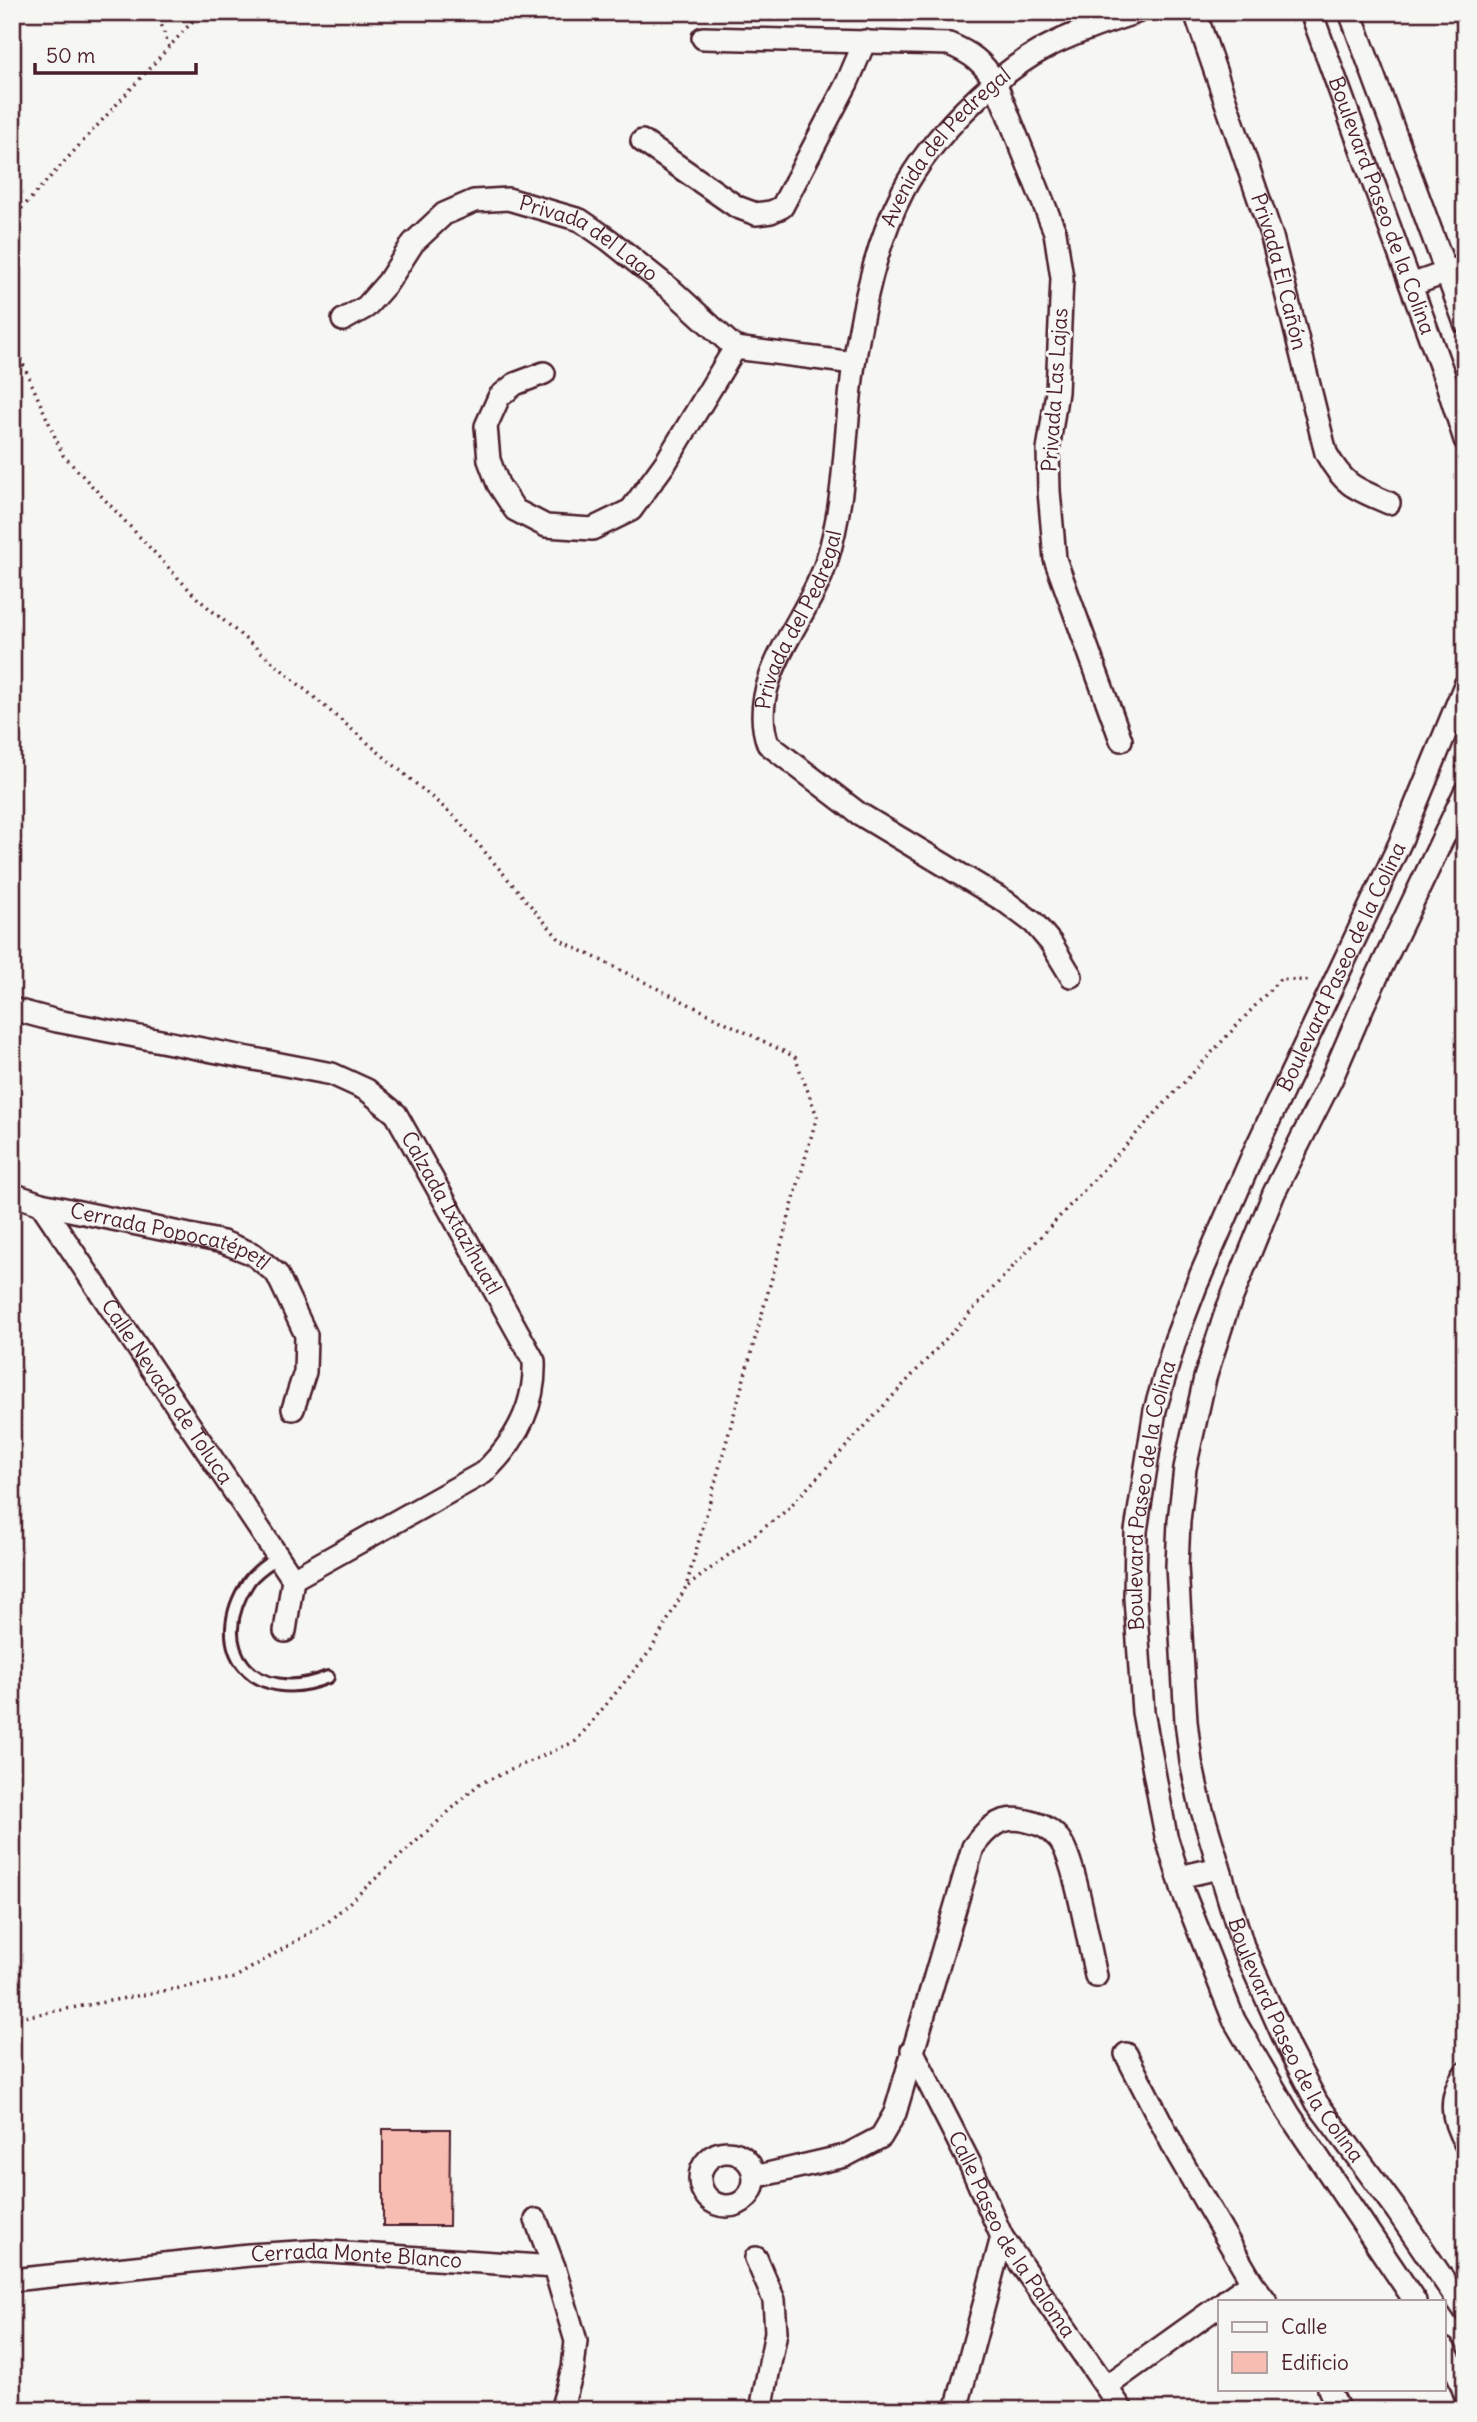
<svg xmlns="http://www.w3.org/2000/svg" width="1477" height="2422" font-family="Delius,sans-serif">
<rect width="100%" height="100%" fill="#f6f6f2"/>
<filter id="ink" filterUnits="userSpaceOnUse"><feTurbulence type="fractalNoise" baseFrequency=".0143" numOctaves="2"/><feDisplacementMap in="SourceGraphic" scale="14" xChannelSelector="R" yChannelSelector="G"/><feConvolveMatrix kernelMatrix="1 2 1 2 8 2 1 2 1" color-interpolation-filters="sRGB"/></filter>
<g filter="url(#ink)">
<path fill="#f8bdb2" stroke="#4a1f2b" stroke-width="2" d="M383,2129H450L449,2226H383Z"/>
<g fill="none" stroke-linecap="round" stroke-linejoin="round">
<g stroke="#4a1f2b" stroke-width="16">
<path id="lane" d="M278,1557C268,1564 256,1571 249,1581C204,1648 254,1708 328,1677"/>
</g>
<g stroke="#4a1f2b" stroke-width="26">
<g id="street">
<path id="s1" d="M1195,12L1272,237L1326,453C1344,486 1356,489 1389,503"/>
<path id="s2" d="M1311,12L1448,387L1465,440"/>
<path d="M1350,12L1465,323"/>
<path d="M703,38L949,44C971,53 983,62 995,82L1055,232L1062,278L1057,392L1048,450L1049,491L1055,559L1121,740"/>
<path d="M642,141L737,207L756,214L771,212L782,207L847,83L865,41"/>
<path d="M1411,285L1465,266"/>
<path id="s3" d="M343,320L366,307L388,282L413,243L444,214L474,201L508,199L580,220L609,240L674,292L735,348L854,363"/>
<path d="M544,373L515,384L499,397L486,426L489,460L498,484L515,510L546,526L592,529L631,510L666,462L735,348"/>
<path id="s4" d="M1465,792L1363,1006L1331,1080L1274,1193L1226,1312L1205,1378L1185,1468L1179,1521L1177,1566L1186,1721L1191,1762L1201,1807L1243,1946L1289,2049L1317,2103L1397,2211L1465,2311"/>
<path id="s5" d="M1071,976L1051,943L1034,923L1006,902L858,813L768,744C745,680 808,620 826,563C847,498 844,430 854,364C863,306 876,243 903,191C930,139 992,77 1043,49C1073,33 1105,23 1137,12"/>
<path id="s6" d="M12,1009L57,1021L332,1074L367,1090L396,1114L534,1361C536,1407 515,1443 483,1473L293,1579"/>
<path id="s7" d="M12,1194L41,1204L223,1242L253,1254L277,1274L306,1335L305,1372L293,1409"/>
<path id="s8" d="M41,1204L293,1579"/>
<path d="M285,1631L293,1579"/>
<path d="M1179,1877L1219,1868"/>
<path id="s9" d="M912,2050L970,2164L1002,2237L1122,2410"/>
<path d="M1126,2054L1178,2155L1252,2282L1266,2301"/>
<path d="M1465,2073C1448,2097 1451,2119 1465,2143"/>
<circle cx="727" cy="2179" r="27"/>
<path d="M754,2177L845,2156L881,2137L895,2113L973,1847C987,1828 1001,1814 1027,1821C1040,1824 1050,1828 1059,1839C1075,1858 1089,1947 1096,1976"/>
<path d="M536,2220L554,2267L576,2341L573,2369L561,2410"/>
<path d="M756,2258L774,2300L776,2332L761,2410"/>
<path id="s10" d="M12,2280L249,2255L315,2251L554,2267"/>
<path d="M1225,2301L1252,2282"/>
<path id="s11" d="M1415,2301L1289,2114L1234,2020L1184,1894L1166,1836L1143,1712L1135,1598L1136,1531L1155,1410L1175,1341L1196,1286L1256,1148L1400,843L1465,685"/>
<path d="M1444,2349L1457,2372L1465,2394"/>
<path d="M1107,2386L1220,2305"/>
<path d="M1329,2389L1339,2410"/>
<path d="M956,2410L1002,2237"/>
</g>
</g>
<g stroke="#4a1f2b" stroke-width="3.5" stroke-dasharray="2 5" stroke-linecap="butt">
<path d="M157,12L169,47"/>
<path d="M12,219L201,12"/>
<path d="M12,339L63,455L196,597L455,817L560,940L795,1057L817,1116L686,1587L651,1650L576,1741L479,1784L328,1922L234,1978L12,2019"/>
<path d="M1455,767H1465"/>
<path d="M688,1586L787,1510L1280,979L1312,981"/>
</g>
<use href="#lane" stroke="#f6f6f2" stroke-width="10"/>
<use href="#street" stroke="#f6f6f2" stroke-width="21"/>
</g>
</g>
<g text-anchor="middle" stroke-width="6" stroke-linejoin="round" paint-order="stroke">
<g font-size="21" fill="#4a1f2b" stroke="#f6f6f2">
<text dy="7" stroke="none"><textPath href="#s5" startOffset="1024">Avenida del Pedregal</textPath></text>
<text dy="7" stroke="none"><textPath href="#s2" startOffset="206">Boulevard Paseo de la Colina</textPath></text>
<text dy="7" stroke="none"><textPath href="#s3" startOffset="306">Privada del Lago</textPath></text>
<text dy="7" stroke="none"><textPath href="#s1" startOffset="273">Privada El Cañón</textPath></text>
<text transform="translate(1055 390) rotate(-86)" y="7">Privada Las Lajas</text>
<text dy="7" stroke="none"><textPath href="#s5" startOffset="518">Privada del Pedregal</textPath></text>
<text dy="7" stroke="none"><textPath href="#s11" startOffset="1442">Boulevard Paseo de la Colina</textPath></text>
<text dy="7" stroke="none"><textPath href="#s6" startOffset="516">Calzada Ixtazíhuatl</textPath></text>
<text dy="7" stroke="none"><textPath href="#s7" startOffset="164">Cerrada Popocatépetl</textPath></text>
<text dy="7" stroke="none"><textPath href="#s8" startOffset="226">Calle Nevado de Toluca</textPath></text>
<text dy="7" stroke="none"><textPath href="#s11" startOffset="875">Boulevard Paseo de la Colina</textPath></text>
<text dy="7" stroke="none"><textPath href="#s4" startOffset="1328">Boulevard Paseo de la Colina</textPath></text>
<text dy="7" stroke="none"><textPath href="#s9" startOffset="210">Calle Paseo de la Paloma</textPath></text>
<text dy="7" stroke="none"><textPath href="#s10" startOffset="346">Cerrada Monte Blanco</textPath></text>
</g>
</g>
<rect width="1477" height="2422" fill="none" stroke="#f6f6f2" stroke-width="42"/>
<rect x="21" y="21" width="1435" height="2380" fill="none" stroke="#4a1f2b" stroke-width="2.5" filter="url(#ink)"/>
<rect x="1218" y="2300" width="228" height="91" fill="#f6f6f2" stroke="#b1a0a2" stroke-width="2"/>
<rect x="1232" y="2322" width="35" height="10" fill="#f6f6f2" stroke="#b1a0a2" stroke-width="2"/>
<text x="1281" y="2334" font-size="21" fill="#4a1f2b">Calle</text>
<rect x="1232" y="2352" width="35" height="21" fill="#f8bdb2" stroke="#b1a0a2" stroke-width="2"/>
<text x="1281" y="2370" font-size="21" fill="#4a1f2b">Edificio</text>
<path d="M35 63v10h161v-10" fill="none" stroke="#4a1f2b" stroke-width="3.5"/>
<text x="46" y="63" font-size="21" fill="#4a1f2b" stroke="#f6f6f2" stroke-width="5" paint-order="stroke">50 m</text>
</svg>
